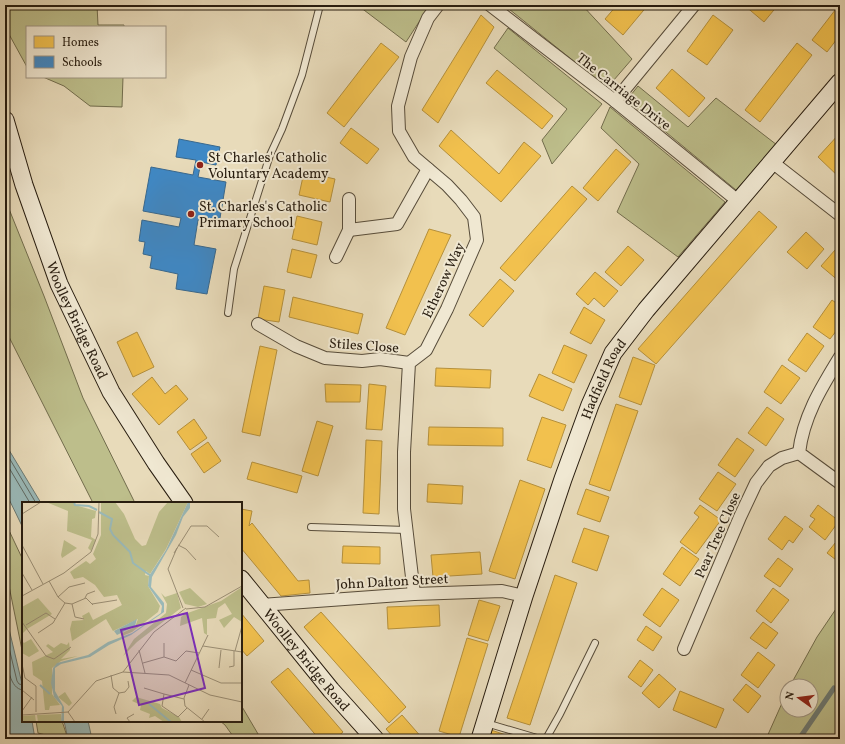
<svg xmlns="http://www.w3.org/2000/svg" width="845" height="744" font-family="Vollkorn,serif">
<rect width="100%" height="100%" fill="#e8dbba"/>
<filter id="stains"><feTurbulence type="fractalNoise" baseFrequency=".005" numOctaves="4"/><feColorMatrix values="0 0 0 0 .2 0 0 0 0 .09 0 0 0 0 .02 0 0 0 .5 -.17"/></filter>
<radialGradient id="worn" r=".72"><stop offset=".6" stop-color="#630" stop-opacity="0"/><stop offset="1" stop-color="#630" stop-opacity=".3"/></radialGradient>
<g fill="#bdbe8b" stroke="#726d4d">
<path d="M5,5H97L98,25H124V27H27V67L5,27Z"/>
<path d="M359,5H430L406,42L360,7Z"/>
<path d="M504,5H582L632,59L607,88Z"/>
<path d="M508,28L602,104L552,164L542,140L567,109L494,48Z"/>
<path d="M43,77H123L122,107L90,106L64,86Z"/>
<path d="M638,86L688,127L716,98L777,145L736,190L627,100Z"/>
<path d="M610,107L725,202L678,257L617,212L639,164L601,128Z"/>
<path d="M5,199L44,296L83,398L135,503H93L5,329Z"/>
<path d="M5,522L23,560V655L8,581L5,576Z"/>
<path d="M840,603V739H766L787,692V710H811V686H790L817,637Z"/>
<path d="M241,705L261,739H235L225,725L220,721H241Z"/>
<path d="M36,721H62L68,739H61L38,733Z"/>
</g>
<g fill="#9ab9b8" stroke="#6c7a74">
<path d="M5,439L9,450L41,503H23V528L5,491Z"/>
<path d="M5,612L23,688V721H32L35,739H5Z"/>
<path d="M64,721H88L92,739H68Z"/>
</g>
<g fill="#f2c14e" stroke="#b5903b">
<path d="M617,5H648L623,35L605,19Z"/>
<path d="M744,5H778L764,22Z"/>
<path d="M839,5L840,35L827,52L812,40Z"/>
<path d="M481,15L494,27L438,123L422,110Z"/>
<path d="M713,15L733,30L707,65L687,51Z"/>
<path d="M381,43L399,57L344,127L327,113Z"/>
<path d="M797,43L812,55L760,122L745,110Z"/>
<path d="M672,69L705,98L689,117L656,88Z"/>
<path d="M497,70L553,116L542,129L486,83Z"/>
<path d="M351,128L379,149L367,164L340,143Z"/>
<path d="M451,130L499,174L524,142L541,156L501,202L439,146Z"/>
<path d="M840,133V178L818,157Z"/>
<path d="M616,149L631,162L598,201L583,188Z"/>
<path d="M304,172L335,179L330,202L299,195Z"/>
<path d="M572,186L587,199L515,281L500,268Z"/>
<path d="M759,211L777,227L656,364L638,349Z"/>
<path d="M297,216L322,222L317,245L292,239Z"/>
<path d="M429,229L451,235L405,335L386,328Z"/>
<path d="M806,232L824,249L807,269L787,252Z"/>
<path d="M628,246L644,260L621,286L605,272Z"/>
<path d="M292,249L317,255L311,278L287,272Z"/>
<path d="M835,250L840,255V282L821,266Z"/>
<path d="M595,272L618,291L604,307L594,298L588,305L576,294Z"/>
<path d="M500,279L514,291L483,327L469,315Z"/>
<path d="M264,286L285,290L279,322L258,319Z"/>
<path d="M293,297L363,314L358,334L289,317Z"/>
<path d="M832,300L840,306V326L830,339L813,327Z"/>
<path d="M584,307L605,320L591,344L570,333Z"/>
<path d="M137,332L154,367L133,377L117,342Z"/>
<path d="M807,333L824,346L806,372L788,360Z"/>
<path d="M564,345L587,355L574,383L552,373Z"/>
<path d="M260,346L277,350L260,436L242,432Z"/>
<path d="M633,357L655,365L641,405L619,397Z"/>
<path d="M782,365L800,378L781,404L764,392Z"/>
<path d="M436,368L491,370L490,388L435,386Z"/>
<path d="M539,374L572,389L563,411L529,396Z"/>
<path d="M152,377L165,394L176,385L188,399L159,425L132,394Z"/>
<path d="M325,384L361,385L360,402H326Z"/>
<path d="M369,384L386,386L382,430L366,429Z"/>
<path d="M616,404L638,411L610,491L589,484Z"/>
<path d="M767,407L784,419L766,446L748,433Z"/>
<path d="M542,417L566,425L551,468L527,460Z"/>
<path d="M194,419L207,438L190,450L177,432Z"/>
<path d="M317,421L333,426L318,476L302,471Z"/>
<path d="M429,427L503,428V446L428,445Z"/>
<path d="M737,438L754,450L735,477L718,465Z"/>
<path d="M366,440L382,441L379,514L363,513Z"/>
<path d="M208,442L221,461L204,473L191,454Z"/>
<path d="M252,462L302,476L297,493L247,479Z"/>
<path d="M718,472L736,484L717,511L699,499Z"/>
<path d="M520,480L545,489L515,579L489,571Z"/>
<path d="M428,484L463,486L462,504L427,502Z"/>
<path d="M586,489L609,497L600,522L577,514Z"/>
<path d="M700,505L721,520L696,554L680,542L699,517L694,513Z"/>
<path d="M818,505L839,521L825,540L809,527L815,519L810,516Z"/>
<path d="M241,509L252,511L249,526L252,523L298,581L309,580L310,593L281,596L241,548Z"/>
<path d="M785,516L803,529L793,543L789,540L782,550L768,539Z"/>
<path d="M584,528L609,536L597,571L572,562Z"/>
<path d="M840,537V563L827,553Z"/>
<path d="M343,546L380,547V564L342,563Z"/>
<path d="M682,547L699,559L680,586L663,574Z"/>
<path d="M480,552L482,574L433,577L431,555Z"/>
<path d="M778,558L793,569L780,587L764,576Z"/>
<path d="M555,575L577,583L530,725L507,718Z"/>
<path d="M662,588L679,600L660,627L643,615Z"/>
<path d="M773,588L789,600L771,623L756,611Z"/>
<path d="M479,600L500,606L488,641L468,635Z"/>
<path d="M439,605L440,626L388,629L387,607Z"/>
<path d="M321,612L406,707L389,723L304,627Z"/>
<path d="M241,613L264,641L247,656L241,649Z"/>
<path d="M763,622L778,633L766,649L750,638Z"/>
<path d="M646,626L662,637L653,651L637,640Z"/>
<path d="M467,638L488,644L459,737L439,731Z"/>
<path d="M758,652L775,665L758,688L741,675Z"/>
<path d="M640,660L653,670L641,687L628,677Z"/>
<path d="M288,668L343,732L335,739H319L271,682Z"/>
<path d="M659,674L676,689L659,708L642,693Z"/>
<path d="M746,684L761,696L748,713L733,700Z"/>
<path d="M680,691L724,709L716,728L673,710Z"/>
<path d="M402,715L423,739H395L386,729Z"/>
<path d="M491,730L509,736L508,739H489Z"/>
</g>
<path fill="#3f88c5" stroke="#38688e" d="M179,139L220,147L216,165L201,162L198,177L226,182L219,224L198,220L194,245L216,249L207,294L176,289L178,274L150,268L152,256L143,254L145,242L139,241L142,220L179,227L181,218L143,211L151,167L193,175L196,160L176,157Z"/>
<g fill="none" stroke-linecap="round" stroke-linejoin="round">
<g stroke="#606a64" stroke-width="1">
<path d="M5,451L36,503"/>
<path d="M5,461L30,503"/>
<path d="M5,631L17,681L19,684L23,685"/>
<path d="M5,653C8,665 9,689 23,690"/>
</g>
<path stroke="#6c7a74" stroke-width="5" d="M799,739L834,688"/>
<g stroke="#574c3a" stroke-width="8">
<g id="lane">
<path d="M228,313L234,269L270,155L282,129L302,75L320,5"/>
<path d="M311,527L407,530"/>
<path d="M486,723L537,738L543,739L547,737L560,714L595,643"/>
</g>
</g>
<g stroke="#574c3a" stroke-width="14">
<g id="street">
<path d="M490,5L615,101L738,201"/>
<path d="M615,101L694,5"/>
<path d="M772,162L840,215"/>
<path d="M349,230L397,224L428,169"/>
<path d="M336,257L349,230V199"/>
<path d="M258,324L296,346L325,358L362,361L380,359L409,363"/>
<path d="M840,357C821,388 803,417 799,453L840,483"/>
<path d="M414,594L404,509V452L409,363L426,350L447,309L477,240L474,217L461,200L447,185L414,157L399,131L398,106L411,57L428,18L438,5"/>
<path d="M261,605L414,594L502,591L524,596"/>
<path d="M684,649L740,517L756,483L769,466L782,458L799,453"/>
</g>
</g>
<g stroke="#271c0f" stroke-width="19">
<g id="secondary">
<path id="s1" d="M5,120L24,185L59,284L111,392L156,463L184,503"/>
<path id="s2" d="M241,579L331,690L375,739"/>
<path id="s3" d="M480,739L524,596L563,479L590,405L613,353L646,310L840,82"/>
</g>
</g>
<use href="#lane" stroke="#f0e8d2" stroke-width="6"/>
<use href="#street" stroke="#f0e8d2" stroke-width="12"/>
<use href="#secondary" stroke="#f0e8d2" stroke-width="17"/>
</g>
<g fill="#8f2418" stroke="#f0e8d2" stroke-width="1.5">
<circle cx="200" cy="165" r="4"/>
<circle cx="191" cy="214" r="4"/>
</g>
<g text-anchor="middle" stroke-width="4" stroke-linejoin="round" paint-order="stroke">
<g font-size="14" fill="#271c0f" stroke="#f0e8d2">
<text transform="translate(624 91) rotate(38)" y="5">The Carriage Drive</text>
<text transform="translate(443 280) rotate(-65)" y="5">Etherow Way</text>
<text dy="5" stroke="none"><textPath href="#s1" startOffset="213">Woolley Bridge Road</textPath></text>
<text transform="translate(364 345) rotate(4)" y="5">Stiles Close</text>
<text dy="5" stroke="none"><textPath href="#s3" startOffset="381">Hadfield Road</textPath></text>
<text transform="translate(717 535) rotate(-66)" y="5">Pear Tree Close</text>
<text transform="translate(392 581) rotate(-3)" y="5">John Dalton Street</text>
<text dy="5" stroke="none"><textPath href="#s2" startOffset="104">Woolley Bridge Road</textPath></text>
</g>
<g font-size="14" fill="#271c0f" stroke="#f0e8d2" text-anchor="start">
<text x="208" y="162">St Charles' Catholic<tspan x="208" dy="16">Voluntary Academy</tspan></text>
<text x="199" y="211">St. Charles's Catholic<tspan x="199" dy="16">Primary School</tspan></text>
</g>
</g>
<g transform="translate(22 502)">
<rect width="220" height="220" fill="#e8dbba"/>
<path d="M24,0H52L53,3L74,9L73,16L70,17L69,35L74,38L69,49L66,46L70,38L45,29L46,9ZM79,0H93L102,12L113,37L120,44L124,43L137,10L146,0H166L144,47L128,72L124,69L123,73L127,74L126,84L138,104L136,110L110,130L100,134V131L113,125L116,117L91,129L84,117L50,139L48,127L50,119L62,118L60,114L67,110L71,118L100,103L95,93L82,95L73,83L61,75L52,77L48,70L64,59L68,62L74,57L71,52L79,33ZM42,38L55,46L40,56L39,53ZM220,85V120L212,115L202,126L197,118L210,112L203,101L196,106L194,116L185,117V133L182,131L180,116L158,124L159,115L163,112L199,99ZM168,86L185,102L176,105L163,102L157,90ZM139,91L143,95L155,91L159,106L115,140L101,154L112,137L144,111L145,102ZM16,96L30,112L5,127L0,132V105ZM9,137L17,149L7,155L0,151V139L2,141ZM47,140L48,148L39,157L56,154L39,159L30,166V192L38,203L28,204L27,208H23L20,179L11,173L10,160L31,150L24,144L26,142L32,146L39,141L45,143ZM43,190L50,201L47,204L36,195ZM114,195L138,202L140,206L157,215L160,220H142L133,214L127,216L128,212L118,208L119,203L110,199ZM39,212V220H16L15,213ZM13,213L14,220H0V214Z" fill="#bdbe8b"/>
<path d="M166,0H168V6L161,15L154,33L130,75L129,85L142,101V110L109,133L87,143L68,155L39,162L33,166V189L42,205V220H39L40,204L32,195L29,181L31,166L35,161L66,153L86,140L110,131L139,111L140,104L126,84L127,74L144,48ZM115,117L113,124L95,133L92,129Z" fill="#9ab9b8"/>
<path fill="none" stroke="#9ab9b8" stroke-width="2" d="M52,0L53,3L67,4L75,8M77,10L90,17L88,27L91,33L108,50L111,61L129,74M18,183L28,192M127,202L149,220"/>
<path fill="none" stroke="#9b8f76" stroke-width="1" d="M0,12L19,0M0,43L21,82M156,43L164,47L174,58M155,46L146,67L161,106M152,51L169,24H185L197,35M0,71L10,88M27,79L36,95L43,101L50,102L64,96L71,103M0,94L42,71L69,50L76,32L77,0M36,95L47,85L63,81M63,96L65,92L73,89M50,102L53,115L62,117M70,102L95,98M164,107L183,105L220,84M0,120L24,154L32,157L49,145M4,123L24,111L33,117M16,131L31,121L43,101M181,144L220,150M117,148L123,171M213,149L220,124M142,155V141M121,161L142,155L154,159L164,149L177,151M0,162L3,176L14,184V210M207,165L212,164V149M197,166L199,148M169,168L199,181H220M101,170L147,173L188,193L220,200M89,173L91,186L97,191L103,190M163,181L186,133M167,183L162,196L163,204L183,220M122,186L142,192M0,188L12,198M103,190L107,185L106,179M162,197L142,192L140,204L156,215L165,206M0,209L10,195M46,210L74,179L101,170L132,130L164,106M94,212L92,205L97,191M0,213L46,210L53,220M180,217L187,207M108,220L105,216L112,212"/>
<path fill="#7b2cbf" fill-opacity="0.15" stroke="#7b2cbf" stroke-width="2" d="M165,111L183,186L117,203L99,128Z"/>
<rect width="220" height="220" fill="none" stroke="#271c0f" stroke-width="2"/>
</g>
<rect width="845" height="744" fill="none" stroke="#e8dbba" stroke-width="20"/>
<rect x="6" y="6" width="833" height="732" fill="none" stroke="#271c0f" stroke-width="2"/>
<rect x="10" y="10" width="825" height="724" fill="none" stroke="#271c0f"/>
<rect x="26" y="26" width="140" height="52" fill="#f0e8d2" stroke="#a09684"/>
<rect x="34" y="36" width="20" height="12" fill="#f2c14e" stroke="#a09684"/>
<text x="62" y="46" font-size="12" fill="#271c0f">Homes</text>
<rect x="34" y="56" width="20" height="12" fill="#3f88c5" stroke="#a09684"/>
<text x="62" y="66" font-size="12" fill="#271c0f">Schools</text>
<g transform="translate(799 698) rotate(284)"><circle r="19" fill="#f0e8d2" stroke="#a09684"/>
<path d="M0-3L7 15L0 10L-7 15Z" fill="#8f2418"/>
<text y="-6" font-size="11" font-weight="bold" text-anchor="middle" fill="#271c0f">N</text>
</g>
<rect width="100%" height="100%" filter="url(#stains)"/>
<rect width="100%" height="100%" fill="url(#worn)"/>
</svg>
